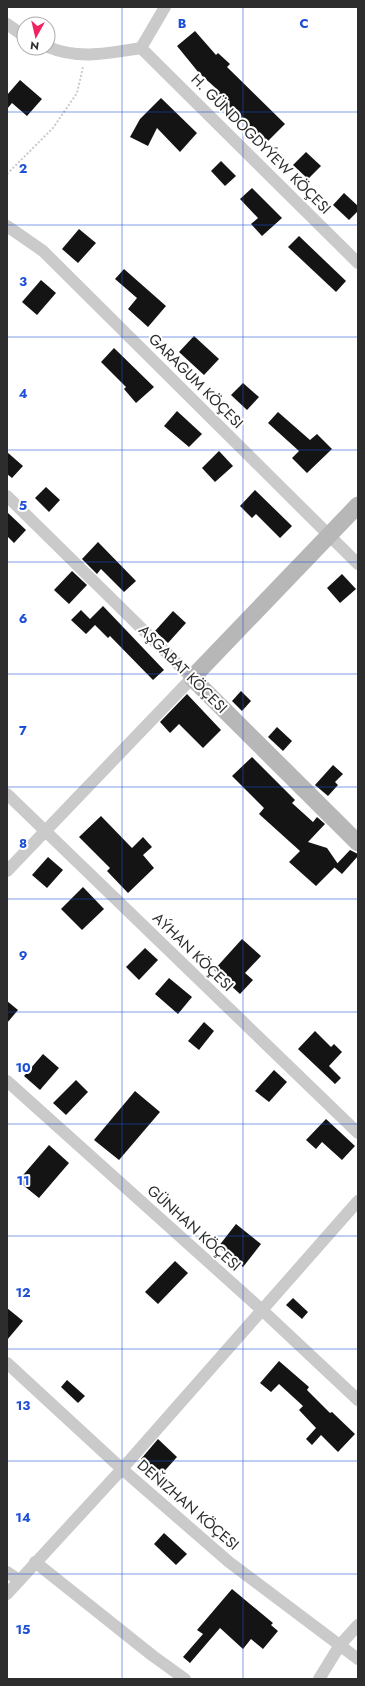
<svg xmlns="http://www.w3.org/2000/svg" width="365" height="1686" font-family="Jost,sans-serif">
<rect width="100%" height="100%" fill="#fff"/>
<g fill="#141414">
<path d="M195,31L216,55L218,53L230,64L227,67L285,124L267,142L237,116L238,115L217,95L220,92L199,73L177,46Z"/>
<path d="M20,80L42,99L27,116L12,103L7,109V95Z"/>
<path d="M161,98L197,133L180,152L157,128L148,146L130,137L140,119Z"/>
<path d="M306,152L321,166L308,179L293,165Z"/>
<path d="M221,161L236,176L225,186L211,171Z"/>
<path d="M252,188L282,218L262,236L251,224L258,218L240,199Z"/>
<path d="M344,193L358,206V211L349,220L333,205Z"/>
<path d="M79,229L96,243L78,263L62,249Z"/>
<path d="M299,236L346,281L336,292L288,247Z"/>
<path d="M124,269L166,306L148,327L128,309L137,298L115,279Z"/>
<path d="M41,280L56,293L37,315L22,302Z"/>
<path d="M194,336L219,359L204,375L179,352Z"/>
<path d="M114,348L154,387L136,403L124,389L126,387L101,362Z"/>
<path d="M243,383L259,397L247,410L231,395Z"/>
<path d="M177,411L202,434L189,447L164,426Z"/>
<path d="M278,412L310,440L317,434L332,449L307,473L292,458L299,451L268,423Z"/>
<path d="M219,451L233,466L215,482L202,468Z"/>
<path d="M7,452L23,466L12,478L7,474Z"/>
<path d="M46,487L60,500L49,512L35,498Z"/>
<path d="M255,490L292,526L280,538L256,514L252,518L240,506Z"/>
<path d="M7,512L26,530L14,543L7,536Z"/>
<path d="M98,542L136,581L124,592L101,569L97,574L82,559Z"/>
<path d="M72,571L87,585L69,604L54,590Z"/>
<path d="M342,574L356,589L340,603L327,588Z"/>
<path d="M103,606L164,670L153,680L110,636L108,638L95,625L86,634L71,620L81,610L90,619Z"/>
<path d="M173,611L186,623L168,643L155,631Z"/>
<path d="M241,691L251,701L242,711L232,701Z"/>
<path d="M187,694L221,730L203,748L179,724L170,733L160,722Z"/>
<path d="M277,727L292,741L283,751L268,737Z"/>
<path d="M252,757L295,800L292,803L313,822L317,817L325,824L308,842L327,848L338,864L316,886L289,862L300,851L259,814L264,808L232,776Z"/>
<path d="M333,765L343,774L335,782L338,785L328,796L315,785Z"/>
<path d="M101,816L132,848L143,837L152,847L143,855L154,868L128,893L107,871L110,868L79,837Z"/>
<path d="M350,850L358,854V856L342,874L334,867Z"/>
<path d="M48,857L63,870L47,888L32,875Z"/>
<path d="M83,887L104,909L82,930L61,909Z"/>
<path d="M242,939L261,956L245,973L253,980L240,994L214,970Z"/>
<path d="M145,948L158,960L139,980L126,967Z"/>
<path d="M169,978L192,997L178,1014L155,994Z"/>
<path d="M7,1001L18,1010L7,1023Z"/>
<path d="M204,1022L214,1031L199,1050L188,1041Z"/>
<path d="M315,1031L331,1047L334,1044L342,1052L329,1066L341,1078L335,1084L298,1049Z"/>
<path d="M43,1054L59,1068L40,1090L24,1076Z"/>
<path d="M274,1070L287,1082L269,1102L255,1091Z"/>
<path d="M76,1080L88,1092L66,1115L53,1103Z"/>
<path d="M135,1091L160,1112L119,1160L94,1140Z"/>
<path d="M326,1119L355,1146L342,1160L322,1142L316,1149L306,1140Z"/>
<path d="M49,1145L69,1163L39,1198L18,1181Z"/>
<path d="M236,1224L261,1244L243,1267L218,1247Z"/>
<path d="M175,1261L188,1273L158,1304L145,1292Z"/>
<path d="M293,1298L308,1312L302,1319L286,1305Z"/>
<path d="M7,1308L23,1321L7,1340Z"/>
<path d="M279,1361L309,1387L307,1390L330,1413L332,1412L355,1434L338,1452L321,1435L312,1445L306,1439L316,1428L299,1410L303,1406L279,1384L271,1392L260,1383Z"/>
<path d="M67,1380L85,1396L78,1403L61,1387Z"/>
<path d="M158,1439L177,1457L160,1476L141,1459Z"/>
<path d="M164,1533L187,1554L176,1565L154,1544Z"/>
<path d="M232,1589L273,1623L271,1625L278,1631L263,1649L251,1639L243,1649L220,1628L190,1663L183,1657L203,1634L197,1630Z"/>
</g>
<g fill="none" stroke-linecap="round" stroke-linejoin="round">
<path stroke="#cacaca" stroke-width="2" stroke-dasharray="2 2" stroke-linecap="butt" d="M7,174L53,128L77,93L83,67"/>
<g stroke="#cacaca" stroke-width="12">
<path d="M7,24L24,36"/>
<path d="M48,47C79,60 109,53 141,48"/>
<path d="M141,48L358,263"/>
<path d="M141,48L165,7"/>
<path d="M7,226L43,251L358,564"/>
<path d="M7,496L192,678L7,871"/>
<path d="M7,794L358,1133"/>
<path d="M7,1081L262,1310L358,1400"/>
<path d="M7,1363L122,1469L229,1562L358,1659"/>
<path d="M35,1562L153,1656L185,1679"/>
<path d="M7,1572L19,1580"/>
<path d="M7,1594L122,1469L358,1201"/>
<path d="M319,1679L340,1645L358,1625"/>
</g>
<path stroke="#b7b7b7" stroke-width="17" d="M358,505L192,678L358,843"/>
</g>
<path fill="none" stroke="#1d4ed8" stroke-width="1" stroke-opacity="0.55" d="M122,7V1679M243,7V1679M7,112H358M7,225H358M7,337H358M7,450H358M7,562H358M7,674H358M7,787H358M7,899H358M7,1012H358M7,1124H358M7,1236H358M7,1349H358M7,1461H358M7,1574H358"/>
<g text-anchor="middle" stroke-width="4" stroke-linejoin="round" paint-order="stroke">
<g font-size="15" fill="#2d2d2d" stroke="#fff">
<text transform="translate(261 144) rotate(45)" y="5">H. GÜNDOGDYÝEW KÖÇESI</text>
<text transform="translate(196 381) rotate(45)" y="5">GARAGUM KÖÇESI</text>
<text transform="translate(183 669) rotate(45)" y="5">AŞGABAT KÖÇESI</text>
<text transform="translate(193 952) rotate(44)" y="5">AÝHAN KÖÇESI</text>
<text transform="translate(194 1228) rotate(42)" y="5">GÜNHAN KÖÇESI</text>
<text transform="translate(188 1505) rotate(41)" y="5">DEŇIZHAN KÖÇESI</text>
</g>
</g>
<g font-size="13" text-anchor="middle" font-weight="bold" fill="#1d4ed8" stroke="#fff" stroke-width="4" stroke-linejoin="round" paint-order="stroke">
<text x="182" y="28">B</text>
<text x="304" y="28">C</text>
<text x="23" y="173">2</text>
<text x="23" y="286">3</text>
<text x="23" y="398">4</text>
<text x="23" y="510">5</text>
<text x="23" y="623">6</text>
<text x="23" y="735">7</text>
<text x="23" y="848">8</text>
<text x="23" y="960">9</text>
<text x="23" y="1072">10</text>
<text x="23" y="1185">11</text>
<text x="23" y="1297">12</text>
<text x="23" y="1410">13</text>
<text x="23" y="1522">14</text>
<text x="23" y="1634">15</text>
</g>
<rect width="365" height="1686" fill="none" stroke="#2d2d2d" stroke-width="16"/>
<g transform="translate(36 36) rotate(188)"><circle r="19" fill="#ffffff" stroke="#ababab"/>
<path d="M0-3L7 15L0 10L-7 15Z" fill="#ee2461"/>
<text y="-6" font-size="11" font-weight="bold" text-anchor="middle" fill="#2d2d2d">N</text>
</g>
</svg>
